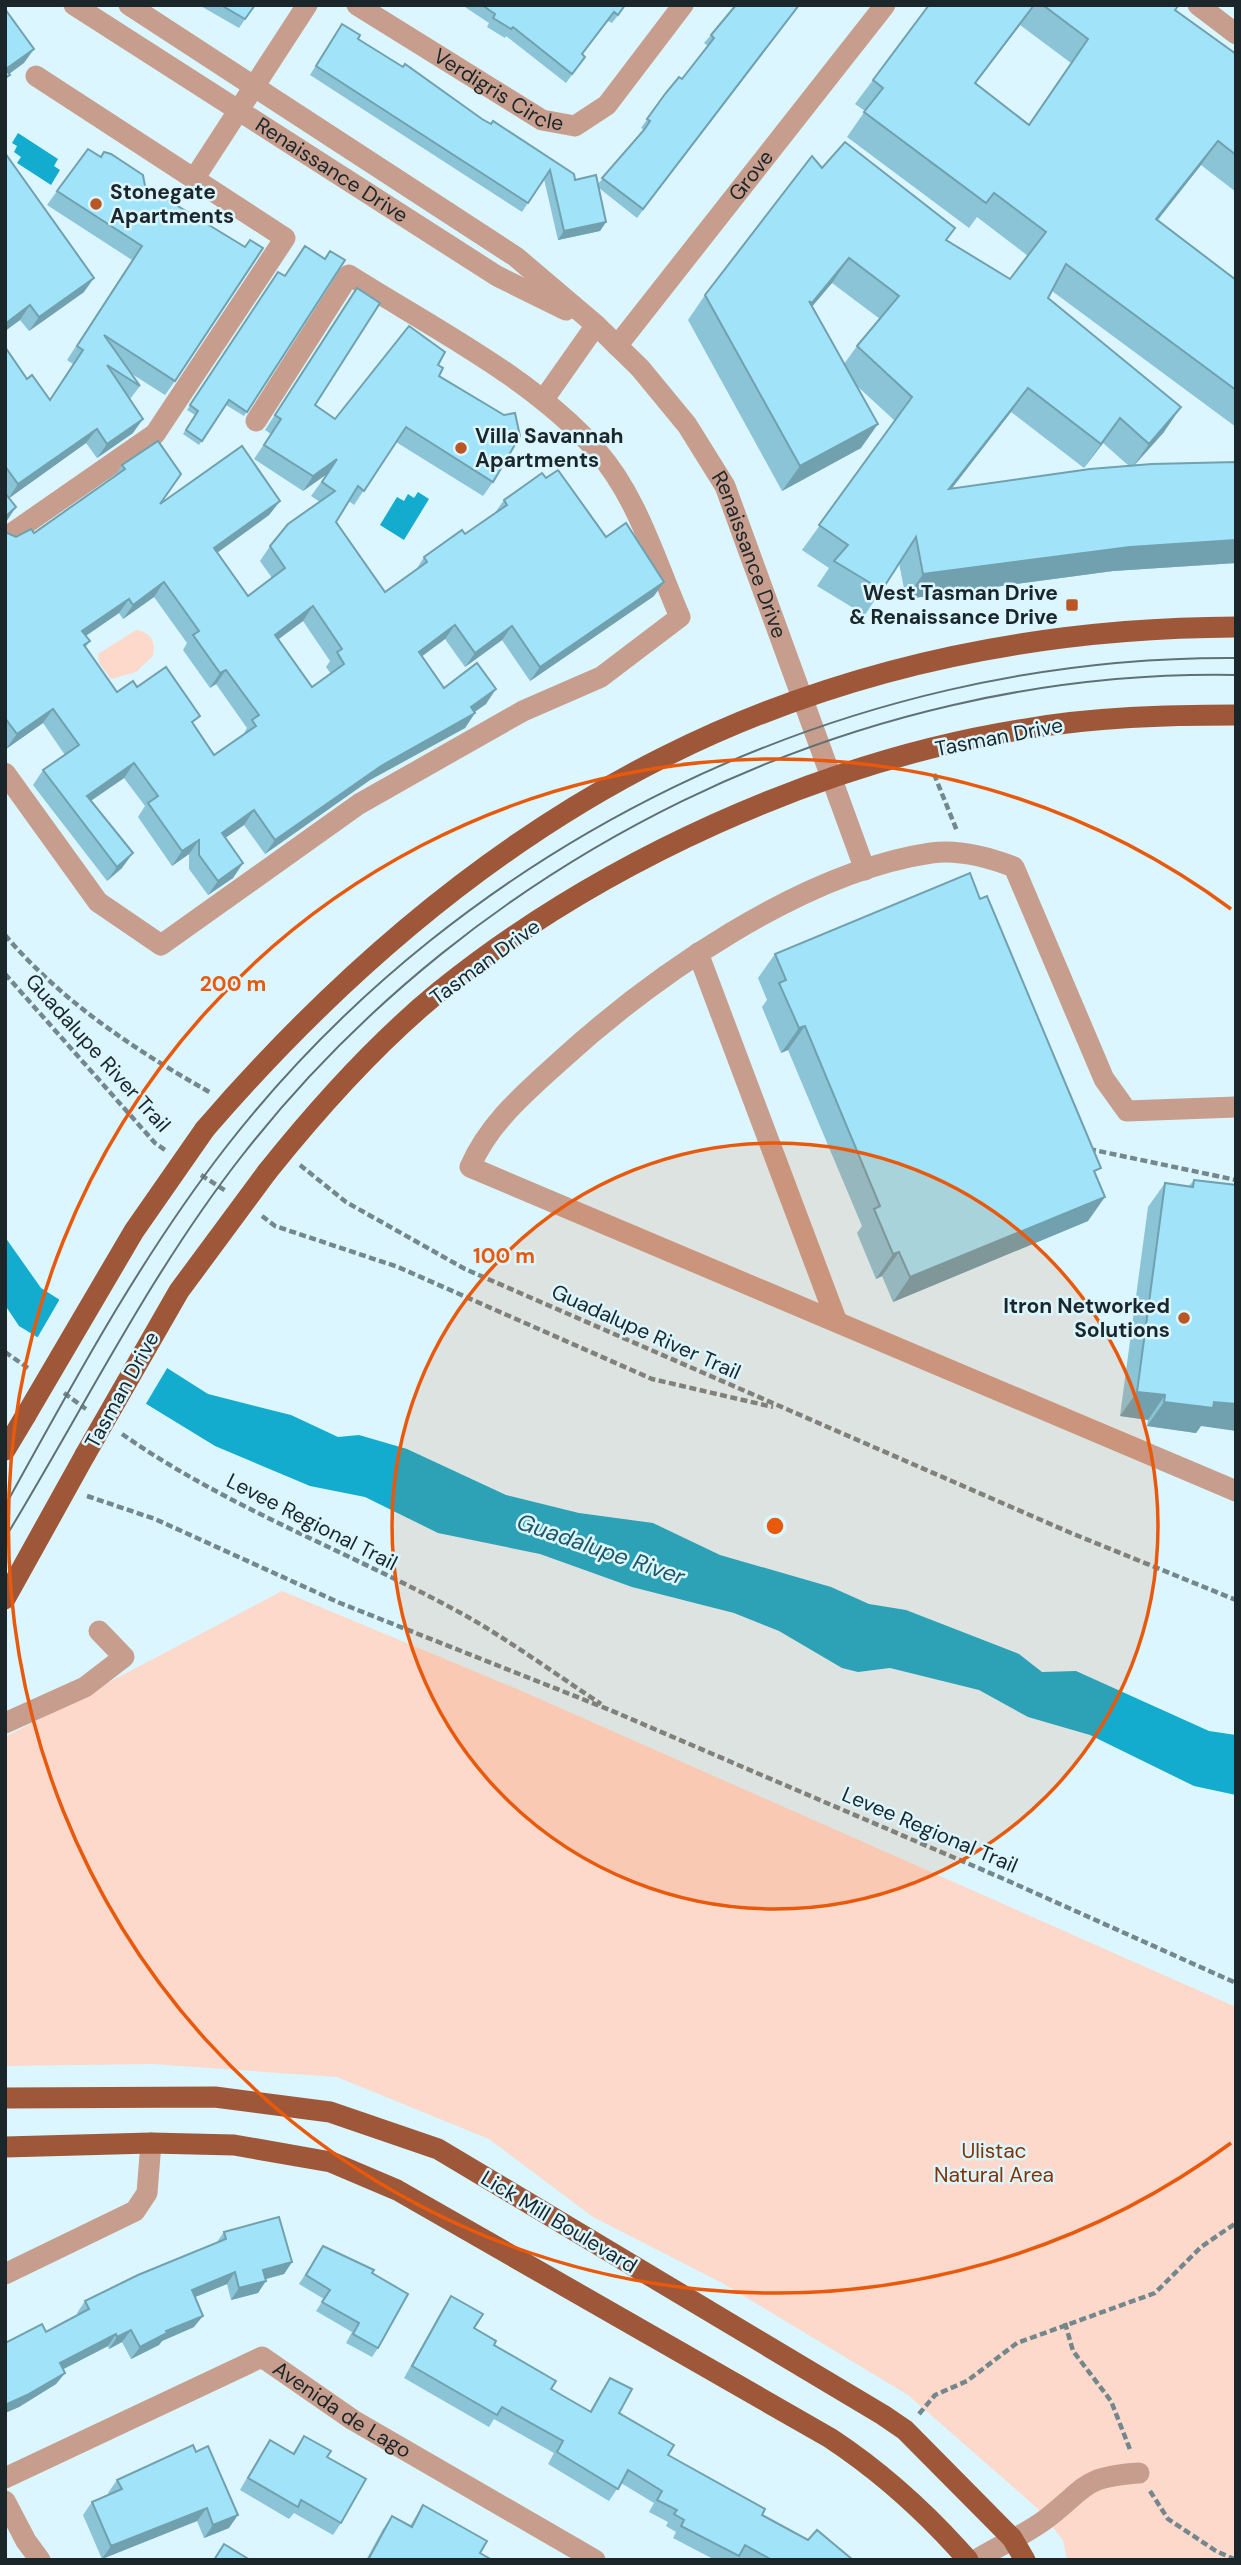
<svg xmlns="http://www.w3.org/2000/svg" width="1241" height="2565" font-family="'DM Sans',sans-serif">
<rect width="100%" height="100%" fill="#dbf6fe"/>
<g fill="#fcd9cb">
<path d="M136,630C151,632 156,642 153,656L136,672L111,679L99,663L98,654Z"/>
<path d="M282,1591L524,1692L1236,2007V2560H1067L1063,2540L1037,2508L908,2395L722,2283L593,2217L489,2139L337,2077L153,2064L5,2066V1737Z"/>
</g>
<g fill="#14acce">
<path d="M18,133L58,159L54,166L60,170L51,185L17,163L21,157L14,152L17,146L12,143Z"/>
<path d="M418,492L429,499L404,540L380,525L397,497L404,501L408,494L414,498Z"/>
<path d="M5,1237L41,1288L208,1394L291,1415L338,1437L359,1435L407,1449L506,1495L579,1513L653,1523L720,1555L831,1587L869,1604L906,1610L1019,1654L1042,1672L1076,1671L1209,1731L1236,1735V1795L1194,1786L1090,1735L1028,1717L979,1690L890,1668L858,1672L842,1668L779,1631L734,1613L632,1587L540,1554L438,1533L365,1497L310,1486L215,1446L19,1326L5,1305Z"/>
</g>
<path fill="#dbf6fe" d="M61,1297L169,1365L144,1407L36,1340Z"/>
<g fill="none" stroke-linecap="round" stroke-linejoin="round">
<g stroke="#74878c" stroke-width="4.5" stroke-dasharray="7 3.5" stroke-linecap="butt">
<path d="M934,774L957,831"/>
<path d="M5,935C62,1002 135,1050 211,1093"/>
<path d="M5,974L155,1143L165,1150"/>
<path d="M1089,1149L1236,1180"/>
<path d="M300,1165L346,1202L465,1269L1071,1533L1236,1600"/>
<path d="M201,1175L226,1191"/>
<path d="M262,1216L275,1226L398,1267L652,1379L773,1407"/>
<path d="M5,1352L28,1368"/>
<path d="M64,1393L86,1409"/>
<path d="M122,1434C229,1509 353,1553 468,1617C513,1643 557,1675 601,1704"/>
<path d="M87,1496L155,1519L340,1603L610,1710L1004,1879L1236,1983"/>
<path d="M1065,2323L1073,2351L1111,2401L1131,2452"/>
<path d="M919,2414L935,2395L967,2381L1017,2343L1155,2293L1201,2247L1236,2223"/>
<path d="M1150,2491L1168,2519L1216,2551L1236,2560"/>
</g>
<g stroke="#c79e8d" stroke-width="21">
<path id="s1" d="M74,5L497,276L566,310"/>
<path id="s2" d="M129,5L516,257L596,325L640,368L687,425L725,486L865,870"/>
<path id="s3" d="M357,5L542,120L575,126L607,105L683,5"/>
<path d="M1198,5L1236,34"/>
<path d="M194,179L307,5"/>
<path id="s4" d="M617,346L885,5"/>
<path d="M544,399L596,325"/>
<path d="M5,538L155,434L285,238L36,76"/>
<path d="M5,773L98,902L161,945L359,804L523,711L601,677L680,617C656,562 637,496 597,451C533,378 431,327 349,275L256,421"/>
<path d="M698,953L837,1322"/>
<path d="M1236,1107L1127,1111L1104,1079L1014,867C988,857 959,849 931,853C802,872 653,976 559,1062C524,1094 489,1123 470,1167L1236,1491"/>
<path d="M5,1723L85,1687L124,1657L99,1631"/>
<path d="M5,2274L135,2211L147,2193L151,2143"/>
<path id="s5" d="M5,2478L262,2357L353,2420L595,2560"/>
<path d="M5,2501L26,2541L40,2560"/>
<path d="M976,2560C998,2546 1025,2535 1046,2519C1088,2487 1081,2477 1139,2473"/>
</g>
<g stroke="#9e5839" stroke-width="21">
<path d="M205,1129C484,806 803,629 1236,627"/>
<path d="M267,1172C319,1107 375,1044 440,991C600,862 821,761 1025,729C1095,717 1165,715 1236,715"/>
<path d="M5,1450L26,1415"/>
<path d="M5,1599L85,1455"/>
<path d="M5,2098L215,2097L330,2112L438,2149L883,2415L905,2430L1012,2538L1025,2560"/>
<path d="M5,2147L151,2143L234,2145L331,2162L397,2190L830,2438C883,2473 926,2512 968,2560"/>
</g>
<g stroke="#607176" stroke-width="2">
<path d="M5,1506C73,1383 140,1258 226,1147C464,841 848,655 1236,658"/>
<path d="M5,1538C83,1410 149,1275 241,1157C474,857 854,668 1236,675"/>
</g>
<g stroke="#9e5839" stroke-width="21">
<path d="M26,1415L134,1231L205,1129"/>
<path d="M85,1455L179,1291L267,1172"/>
</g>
</g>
<g fill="#8ac4d6" fill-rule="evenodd">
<path d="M199,5H255L239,28Z"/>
<path d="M462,5H626L612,23L608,21L582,54L585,57L566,83L506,36L505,38L487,27L489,23Z"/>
<path d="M800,5L637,218L599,188L606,222L600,231L558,240L544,179L522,212L310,75L342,24L358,39L575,180L598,184L644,130L641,128L665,94L682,79L708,46L704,43L711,35Z"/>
<path d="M929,5H1179L1175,10L1236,54V192L1201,165L1158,220L1236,280V427L1052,291L1048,298L1164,432L1134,465L1236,462V563L1113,571L906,599L899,563L865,615L817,586L829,568L802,550L895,421L856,385L861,448L782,491L688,320L705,295L822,168L947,240L1010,279L1028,256L977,217L969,228L847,137L865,111L855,104ZM1020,25L1071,63L1029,124L975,84ZM832,283L880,319L857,346L844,364L812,306ZM1011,412L1084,468L1103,443L1129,466L951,489Z"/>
<path d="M5,153L84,292L29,331L20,320L5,331Z"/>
<path d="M101,157L143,175L175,381L165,395L132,374L140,386L130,399L133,433L97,458L86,443L9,498L5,522V347L27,379L50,400L73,364L67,360L132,260L47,205L57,191Z"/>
<path d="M325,259L345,260L244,416L226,405L199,445L183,434L195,415L187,410L278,272L285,276Z"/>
<path d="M357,288L315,405L335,419L438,365L439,376L493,482L483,496L396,442L354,505L349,501L336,522L385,592L416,570L424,557L465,534L494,514L504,500L546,478L606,537L654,596L530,681L502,640L465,667L445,639L422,656L444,688L486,704L474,712L475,713L465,728L370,780L265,854L244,825L225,838L243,863L233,878L208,895L189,869V854L172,866L138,817L145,806L124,778L91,801L122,868L107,881L33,785L43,770L65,755L43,723L6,749L5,747V532L16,537L34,533L115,476L122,465L160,504L280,501L269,515L217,553L248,596L272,578L260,561L270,546L320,502L311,496L327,474L303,491L254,459L271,434L265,430ZM154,597L187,643L183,650L210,688L216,684L247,728L243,735L214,755L194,725L137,687L117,692L85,648L90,641L86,636L119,613L123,619ZM303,621L330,661L326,667L331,674L312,687L279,639Z"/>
<path d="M775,954L1096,1176L1088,1221L893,1302L882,1276L876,1279L857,1233L862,1226L788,1050L781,1053L762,1007L767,1000L758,978Z"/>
<path d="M1194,1180L1201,1426L1196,1433L1147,1426L1148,1420L1120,1416L1148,1207L1165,1183L1189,1186Z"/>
<path d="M224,2232L292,2262L284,2274L266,2279L258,2293L231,2300L227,2284L195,2297L194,2327L162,2341L159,2345L131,2359L122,2342L109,2349L108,2346L63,2369L65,2373L56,2384L19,2407L5,2413V2343L46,2332L78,2315L77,2313L85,2301L217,2242Z"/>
<path d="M323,2246L372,2273L378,2348L372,2357L346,2343L352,2332L316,2311L324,2299L299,2284Z"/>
<path d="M451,2296L474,2328L494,2345L551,2389L590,2411L602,2390L610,2378L619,2413L668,2455L762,2515L808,2540L853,2560H742L738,2558L737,2560H715L673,2538L676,2532L666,2526L668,2522L649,2512L654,2503L621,2483L609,2501L548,2464L554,2453L494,2419L489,2427L404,2378L443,2308Z"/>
<path d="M304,2436L327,2457L341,2523L333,2535L294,2513L289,2519L240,2490L262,2452L270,2440L293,2453Z"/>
<path d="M196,2452L229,2528L204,2538L197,2521L102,2559L83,2515L92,2502L109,2495L108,2493L117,2480Z"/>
<path d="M423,2505L480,2553L492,2560H366L383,2529L392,2516L410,2526Z"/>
</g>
<g fill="#71a0ae">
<path d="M1034,5L1020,25L957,108L975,83Z"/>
<path d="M34,49L24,63L5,77V70Z"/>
<path d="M1218,141L1201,165L1139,243L1156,219Z"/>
<path d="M606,222L600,231L558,240L564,231Z"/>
<path d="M849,258L832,283L794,328L812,303Z"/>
<path d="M94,278L84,292L29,331L39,317Z"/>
<path d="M30,305L20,320L5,331V324Z"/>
<path d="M1028,388L1011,412L932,514L949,489Z"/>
<path d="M1181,407L1164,432L1132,468L1149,444Z"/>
<path d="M1120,418L1103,443L1084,468L1101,444Z"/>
<path d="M143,419L133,433L97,458L107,444Z"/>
<path d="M878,424L861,448L782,491L800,466Z"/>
<path d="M97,429L86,443L8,499L18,484Z"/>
<path d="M337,459L327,474L303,491L313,476Z"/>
<path d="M280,501L269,515L203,563L214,548Z"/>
<path d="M16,507L6,522H5V517Z"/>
<path d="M1236,540V563L1113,571L906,599L923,574L1130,547Z"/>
<path d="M164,582L154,597L123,619L133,605Z"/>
<path d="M664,582L654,596L530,681L540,667Z"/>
<path d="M129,599L119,613L72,645L82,631Z"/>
<path d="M313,606L303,621L265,649L275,635Z"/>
<path d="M455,625L445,639L409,666L419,652Z"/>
<path d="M512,626L502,640L465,667L475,653Z"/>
<path d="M226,670L216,684L210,688L220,673Z"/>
<path d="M496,689L486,704L462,721L475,713L465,728L370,780L265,854L275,840L381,766L471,707Z"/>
<path d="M53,709L43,723L6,749L17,734Z"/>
<path d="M134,763L124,778L77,810L87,796Z"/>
<path d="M254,810L244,825L212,847L222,833Z"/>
<path d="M199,840L189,854L172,866L182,851Z"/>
<path d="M133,853L122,868L107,881L117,867Z"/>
<path d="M243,863L233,878L208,895L218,881Z"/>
<path d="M805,1026L788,1050L781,1053L799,1028Z"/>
<path d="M1105,1197L1088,1221L893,1302L910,1277Z"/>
<path d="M899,1252L882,1276L876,1279L893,1254Z"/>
<path d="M1137,1392L1165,1395L1148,1420L1120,1416Z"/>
<path d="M1164,1402H1214L1236,1404V1431L1201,1426L1196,1433L1147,1426Z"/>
<path d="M292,2262L284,2274L255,2282L263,2270Z"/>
<path d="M235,2272L227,2284L183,2302L192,2290Z"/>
<path d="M266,2281L258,2293L231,2300L239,2288Z"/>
<path d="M203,2316L194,2327L162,2341L159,2345L131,2359L140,2347L166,2331Z"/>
<path d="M131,2330L122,2342L109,2349L117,2337Z"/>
<path d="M116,2334L108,2346L52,2375L60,2363Z"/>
<path d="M65,2373L56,2384L19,2407L5,2413V2405Z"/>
<path d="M207,2508L197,2521L102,2559L111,2546Z"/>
<path d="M238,2515L229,2528L204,2538L213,2525Z"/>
</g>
<g fill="#a1e4f9" stroke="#71a0ae" stroke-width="2" fill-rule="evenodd">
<path d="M221,5H255L245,19Z"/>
<path d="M482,5H625L618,15L614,12L582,54L585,57L572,74L513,27L511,29L493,18L495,14Z"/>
<path d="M736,5H799L643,209L602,178L644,130L650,121L647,119L665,94L679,77L682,79L714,38L711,35Z"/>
<path d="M929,5H1034L975,83L1029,125L1088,39L1043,5H1179L1175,10L1236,54V155L1218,141L1156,219L1236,280V390L1066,264L1048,298L1181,407L1149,444L1120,418L1101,444L1028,388L949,489L1090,469L1152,464L1236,462V540L1130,547L923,574L916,537L882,590L834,561L848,545L819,525L912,397L857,346L899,296L849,258L812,303L809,301L878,424L800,466L705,295L812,156L822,168L845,142L955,228L946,240L1010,279L1046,232L994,193L986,203L864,112L883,88L873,80Z"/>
<path d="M5,9L34,49L6,69L10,75L5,78Z"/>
<path d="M342,24L360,35L358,39L403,67L405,64L482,119L491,124L493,121L574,174L575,180L596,175L606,222L564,231L550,170L528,203L316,66Z"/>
<path d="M88,149L101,157L104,152L111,154L143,175L145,186L245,247L250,240L263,248L175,381L104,335L140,386L107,365L143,419L107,444L97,429L18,484L5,466V347L27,379L32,375L50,400L83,350L77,346L142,246L57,191Z"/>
<path d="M5,153L94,278L39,317L30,305L5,324Z"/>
<path d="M305,246L325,259L330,251L345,260L247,412L229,400L202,441L186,430L198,411L190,405L278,272L285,276Z"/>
<path d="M357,288L380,303L315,405L335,419L409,326L445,352L438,365L443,368L439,376L504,415L515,413L520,436L493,482L406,427L364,491L358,486L336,522L385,592L427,562L424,557L462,530L465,534L507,505L504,500L542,473L546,478L558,470L606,537L626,523L664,582L540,667L512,626L475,653L455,625L419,652L444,688L477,663L496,689L471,707L475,713L381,766L275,840L254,810L222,833L243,863L218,881L199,855V840L182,851L148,803L158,796L134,763L87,796L133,853L117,867L43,770L79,745L53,709L17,734L5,718V532L16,537L31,529L34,533L125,469L122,465L158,441L181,474L160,504L242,446L280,501L214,548L248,596L285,568L270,546L288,524L335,491L322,482L337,459L313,476L264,445L281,419L275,415ZM164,582L199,631L193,635L220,673L226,670L259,715L252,720L256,726L214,755L192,722L200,716L166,667L137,687L133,681L117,692L84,645L90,641L82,631L129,599L133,605ZM313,606L342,649L337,652L344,664L312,687L275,635Z"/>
<path d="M5,493L16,507L5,517Z"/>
<path d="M970,873L980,899L987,896L1064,1080L1101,1168L1094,1171L1105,1197L910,1277L899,1252L893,1254L874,1209L880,1206L805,1026L799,1028L779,983L786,980L775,954Z"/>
<path d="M1194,1180L1236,1185V1404L1214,1402L1213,1408L1164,1402L1165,1395L1137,1392L1165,1183L1193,1187Z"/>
<path d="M279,2217L292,2262L263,2270L266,2281L239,2288L235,2272L192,2290L203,2316L166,2331L167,2333L140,2347L131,2330L117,2337L116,2334L60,2363L65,2373L27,2395L5,2405V2343L42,2324L46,2332L89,2309L85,2301L138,2275L226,2239L224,2232Z"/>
<path d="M323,2246L374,2270L372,2273L408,2294L378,2348L353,2334L359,2323L322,2302L330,2290L306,2275Z"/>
<path d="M451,2296L483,2314L474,2328L496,2341L494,2345L556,2381L551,2389L591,2412L610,2378L632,2389L619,2413L674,2445L668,2455L765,2509L762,2515L808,2540L817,2530L853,2560H772L745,2545L739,2556L681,2526L684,2520L674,2514L677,2510L657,2500L662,2491L628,2470L618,2489L557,2452L563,2441L502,2407L497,2415L412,2366Z"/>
<path d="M304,2436L331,2451L327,2457L366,2479L341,2523L301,2500L298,2507L248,2478L270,2440L294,2454Z"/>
<path d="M193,2445L196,2452L208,2446L238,2515L213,2525L207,2508L111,2546L92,2502L122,2489L117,2480Z"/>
<path d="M423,2505L487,2541L480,2553L492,2560H368L392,2516L412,2527Z"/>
<path d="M224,2544L250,2560H214Z"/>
</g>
<circle cx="775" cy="1526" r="383" fill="#e8590c" fill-opacity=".12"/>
<g fill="none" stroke="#e8590c" stroke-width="3.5">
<circle cx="775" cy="1526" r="383"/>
<path d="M1231 2143A767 767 0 1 1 1231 909"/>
</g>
<g fill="#ba5624" stroke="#dbf6fe" stroke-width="2.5">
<circle cx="96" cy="204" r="7"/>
<circle cx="461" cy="448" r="7"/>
<rect x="1065" y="598" width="14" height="14" rx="3.5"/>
<circle cx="1184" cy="1318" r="7"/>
</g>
<g text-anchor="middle" stroke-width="5" stroke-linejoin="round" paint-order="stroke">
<g font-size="21" fill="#1a262a" stroke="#dbf6fe">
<text dy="7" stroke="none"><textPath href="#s3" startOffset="166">Verdigris Circle</textPath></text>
<text dy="7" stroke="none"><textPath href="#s1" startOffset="306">Renaissance Drive</textPath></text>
<text dy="7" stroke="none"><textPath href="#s4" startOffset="217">Grove</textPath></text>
<text dy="7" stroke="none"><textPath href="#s2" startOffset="847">Renaissance Drive</textPath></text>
<text transform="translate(999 737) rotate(-11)" y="7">Tasman Drive</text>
<text transform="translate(485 962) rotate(-36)" y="7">Tasman Drive</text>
<text transform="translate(98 1053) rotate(48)" y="7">Guadalupe River Trail</text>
<text transform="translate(646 1332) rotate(24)" y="7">Guadalupe River Trail</text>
<text transform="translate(122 1390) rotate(-61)" y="7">Tasman Drive</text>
<text transform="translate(312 1522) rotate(27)" y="7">Levee Regional Trail</text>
<text transform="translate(930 1830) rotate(23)" y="7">Levee Regional Trail</text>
<text transform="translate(559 2222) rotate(31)" y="7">Lick Mill Boulevard</text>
<text dy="7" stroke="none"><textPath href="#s5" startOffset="380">Avenida de Lago</textPath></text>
</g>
<g font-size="21" font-weight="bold" fill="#1a262a" stroke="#dbf6fe" text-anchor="start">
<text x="110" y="199">Stonegate<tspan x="110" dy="24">Apartments</tspan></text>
<text x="475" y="443">Villa Savannah<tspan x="475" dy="24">Apartments</tspan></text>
<text x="1058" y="600" text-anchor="end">West Tasman Drive<tspan x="1058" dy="24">&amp; Renaissance Drive</tspan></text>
<text x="1170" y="1313" text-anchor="end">Itron Networked<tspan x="1170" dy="24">Solutions</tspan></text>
</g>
<g font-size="21" fill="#823203" stroke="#dbf6fe">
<text x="994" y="2158">Ulistac<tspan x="994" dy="24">Natural Area</tspan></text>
</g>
<g font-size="23" font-style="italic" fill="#205664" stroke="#dbf6fe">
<text transform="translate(601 1549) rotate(19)" y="8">Guadalupe River</text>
</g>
</g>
<circle cx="775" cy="1526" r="10" fill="#e8590c" stroke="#dbf6fe" stroke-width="3.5"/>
<g font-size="21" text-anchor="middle" font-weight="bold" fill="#e8590c" stroke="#dbf6fe" stroke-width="5" stroke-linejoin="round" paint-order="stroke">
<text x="233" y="991">200 m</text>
<text x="504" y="1263">100 m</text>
</g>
<rect width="1241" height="2565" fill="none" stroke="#1a262a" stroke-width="14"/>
</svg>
